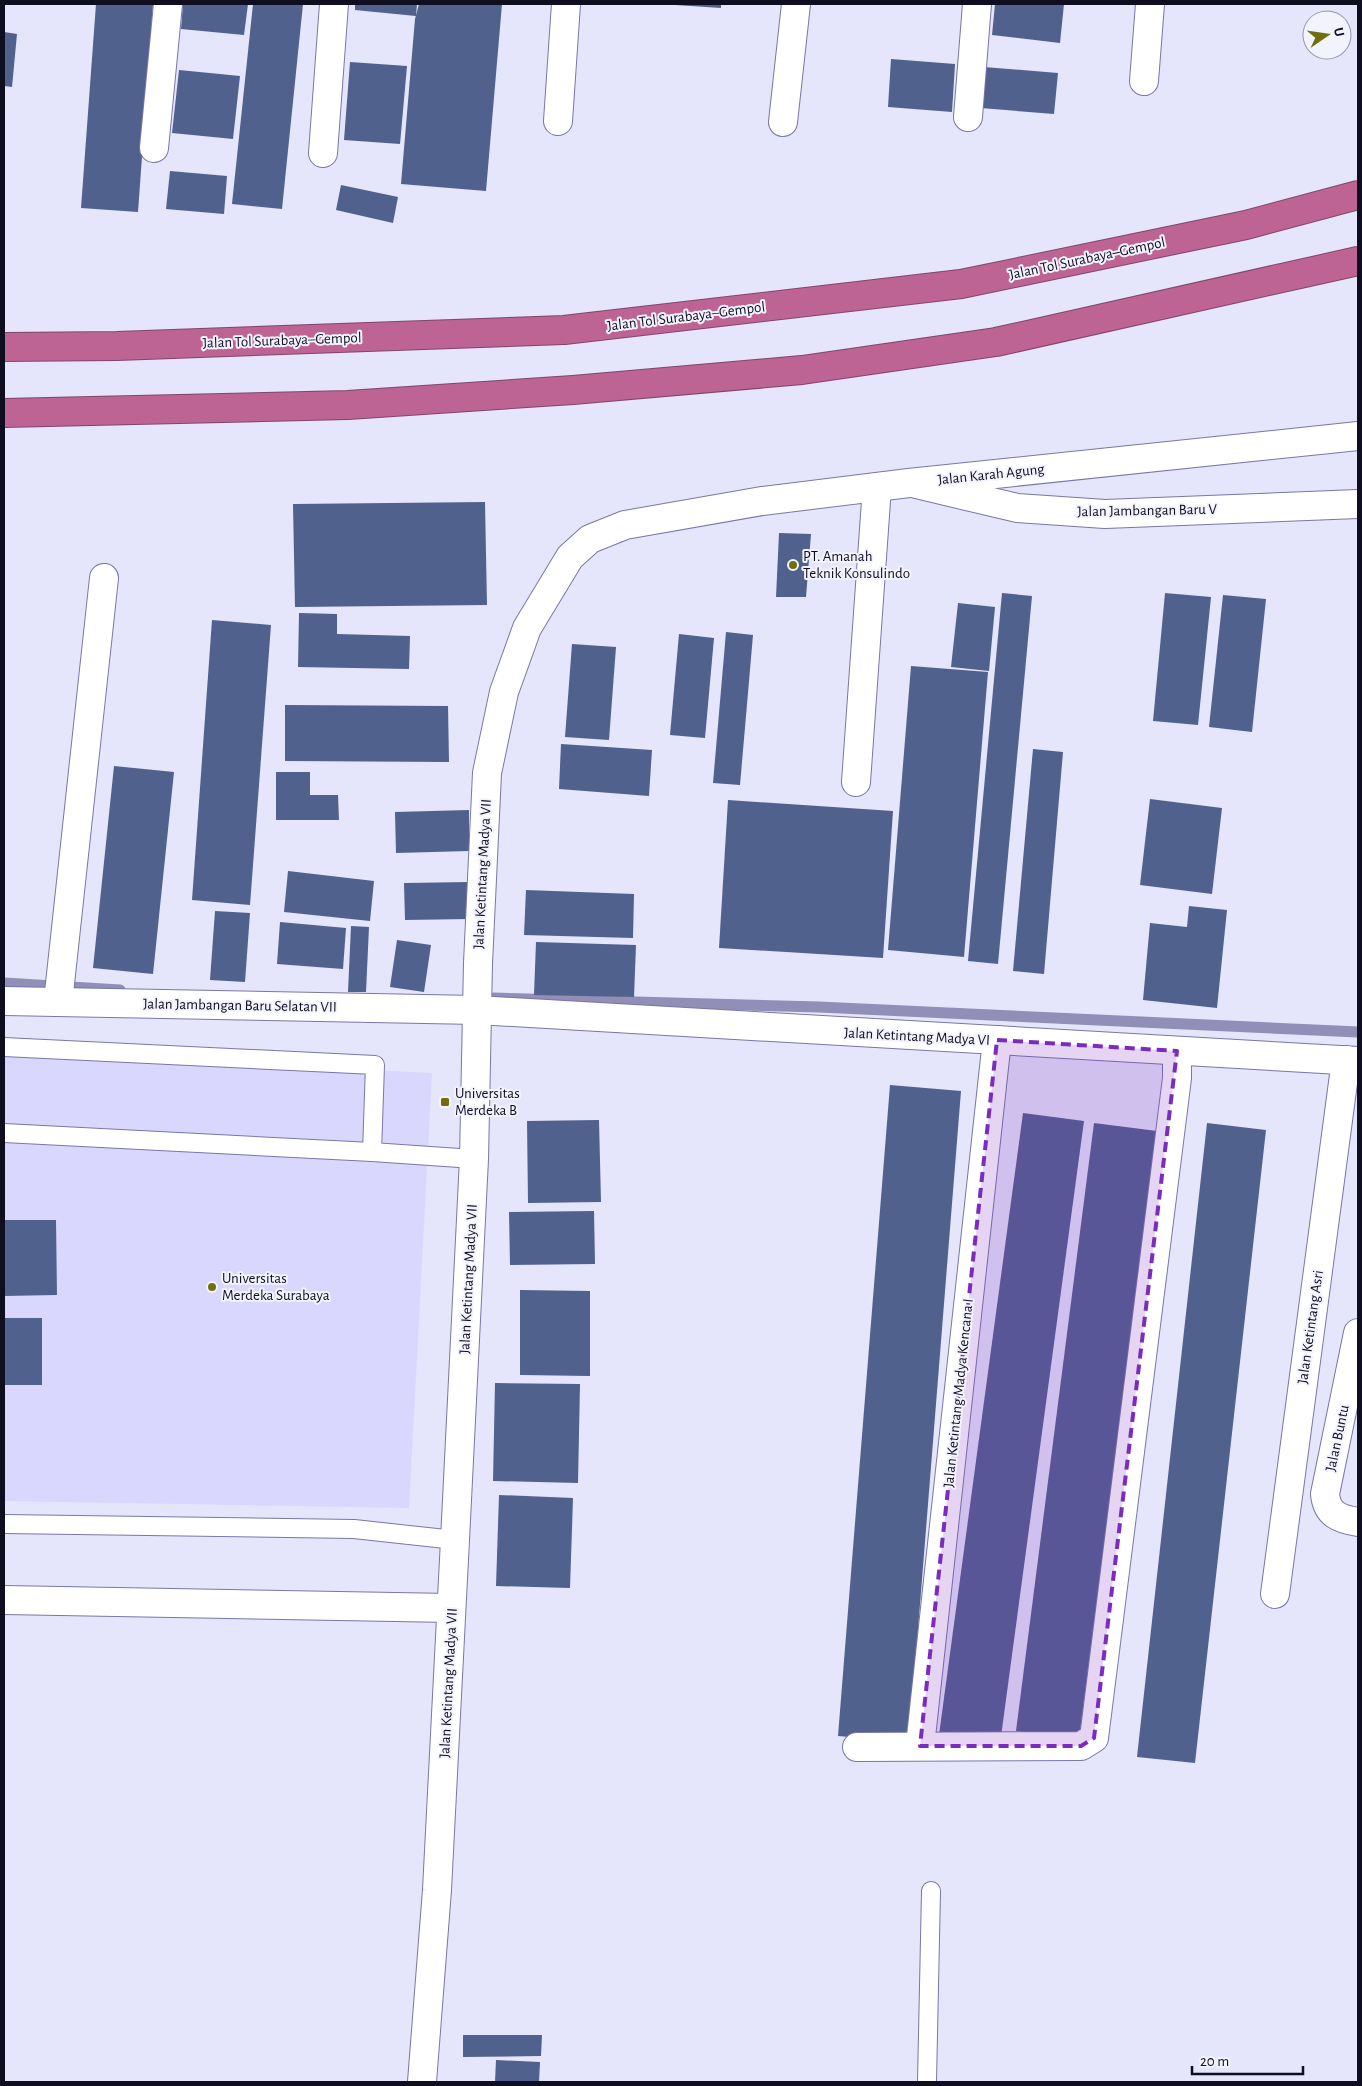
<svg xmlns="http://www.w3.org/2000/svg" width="1362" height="2086" font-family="'Alegreya Sans',sans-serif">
<rect width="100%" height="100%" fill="#e5e5fb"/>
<path fill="#d9d7fd" d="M4,1052L432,1073L409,1508L4,1501Z"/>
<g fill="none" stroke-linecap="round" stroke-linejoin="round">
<g stroke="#918eb7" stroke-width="11">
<path d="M4,983L120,990"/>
<path d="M493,998L819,1007L1358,1032"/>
</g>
</g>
<g fill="#50618e">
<path d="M96,4H153L138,212L81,208Z"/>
<path d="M183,4H248L244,35L181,29Z"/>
<path d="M253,4H303L282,209L232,204Z"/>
<path d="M355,4H417L416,16L355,10Z"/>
<path d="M419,4H502L486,191L401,184L415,19Z"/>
<path d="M660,4H721V8Z"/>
<path d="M995,4H1064L1060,43L992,35Z"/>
<path d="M4,32L17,34L12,87L4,86Z"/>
<path d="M891,59L955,64L952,112L888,107Z"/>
<path d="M350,62L407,66L400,144L344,140Z"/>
<path d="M984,67L1058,73L1054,114L981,108Z"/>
<path d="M179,70L240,76L233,139L172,133Z"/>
<path d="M170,171L227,176L224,214L166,209Z"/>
<path d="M341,185L398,197L393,223L336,210Z"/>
<path d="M485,502L487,605L295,607L293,504Z"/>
<path d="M779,533L811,534L806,597H776Z"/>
<path d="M1002,593L1032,596L998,964L968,961Z"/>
<path d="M1165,593L1211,597L1198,725L1153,721Z"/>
<path d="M1223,595L1266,599L1252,732L1209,727Z"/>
<path d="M958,603L995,607L989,671L951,667Z"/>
<path d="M299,613L337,614V634L410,636L409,669L298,667Z"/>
<path d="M212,620L271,625L250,905L192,900Z"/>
<path d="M726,632L753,635L740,785L713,783Z"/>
<path d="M679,634L714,638L705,738L670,735Z"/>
<path d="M572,644L616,647L609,740L565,737Z"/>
<path d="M911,666L988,672L964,957L888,950Z"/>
<path d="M285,705L448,706L449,762L285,761Z"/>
<path d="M561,744L652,750L649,796L559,789Z"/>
<path d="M1033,749L1063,752L1044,974L1013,971Z"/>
<path d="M114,766L174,772L153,974L93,968Z"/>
<path d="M276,772H310V795H338L339,820H276Z"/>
<path d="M1150,799L1222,808L1212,894L1140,885Z"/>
<path d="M728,800L893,811L883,958L719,948Z"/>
<path d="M469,810V851L396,853L395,812Z"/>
<path d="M288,871L374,881L370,921L284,912Z"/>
<path d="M470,882L471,919L405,920L404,883Z"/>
<path d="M526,890L634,894L633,938L524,935Z"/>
<path d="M1189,906L1227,910L1217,1008L1143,1000L1150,923L1187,927Z"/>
<path d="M215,911L250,913L245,982L210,980Z"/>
<path d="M280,922L346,928L343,969L277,964Z"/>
<path d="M351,926L369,927L366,992H348Z"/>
<path d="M397,940L431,945L424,992L390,987Z"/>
<path d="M536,942L636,945L634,997L534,995Z"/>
<path d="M890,1085L961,1091L909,1742L838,1736Z"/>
<path d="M1023,1113L1084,1121L1000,1744L939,1735Z"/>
<path d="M599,1120L601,1202L528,1203L527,1121Z"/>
<path d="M1094,1123L1157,1131L1079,1739L1016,1731Z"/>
<path d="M1207,1123L1266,1130L1195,1763L1137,1757Z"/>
<path d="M594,1211L595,1264L510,1265L509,1212Z"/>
<path d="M4,1220H56L57,1295L4,1296Z"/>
<path d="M520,1290L590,1291V1376L520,1375Z"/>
<rect x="4" y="1318" width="38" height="67"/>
<path d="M495,1383L580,1384L578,1483L493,1481Z"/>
<path d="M499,1495L573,1498L570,1588L496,1586Z"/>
<path d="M463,2035H542L541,2056L463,2057Z"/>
<path d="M496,2060L540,2062L539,2082H495Z"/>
</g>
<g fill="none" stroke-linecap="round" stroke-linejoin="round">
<g stroke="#7a76a7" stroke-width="20">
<g id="service">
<path d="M4,1047L375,1065L372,1152"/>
<path d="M4,1133L372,1152L474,1159"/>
<path d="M4,1524L354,1529L455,1540"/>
<path d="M927,2082L931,1891"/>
</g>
</g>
<g stroke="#7a76a7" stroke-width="30">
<g id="minor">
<path d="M1144,81L1150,4"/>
<path d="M968,117L977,4"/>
<path d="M558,121L566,4"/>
<path d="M783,122L796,4"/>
<path d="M154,148L168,4"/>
<path d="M323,153L334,4"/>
<path d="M916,484L1017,508L1105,514L1358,504"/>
<path d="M856,782L877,487"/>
<path d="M4,1001L477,1010L1358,1061"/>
<path d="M58,1002L104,578"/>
<path d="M1358,1333L1325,1494C1327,1515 1340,1519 1358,1522"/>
<path d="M1275,1594L1346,1060"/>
<path d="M4,1600L451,1608"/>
<path d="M920,1746L997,1040"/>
<path d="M857,1747L1081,1746L1094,1738L1177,1078V1051"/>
</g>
</g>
<g stroke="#7a76a7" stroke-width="30">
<path id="tertiary" d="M422,2082L437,1890L455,1540L474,1159L478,963L487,773L504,692L527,628L570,557L590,539L625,525L762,501L909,483L1358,436"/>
</g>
<g stroke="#80466c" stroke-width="30">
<g id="motorway">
<path d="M4,347L117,346L564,330L961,284L1246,225L1358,195"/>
<path d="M4,413L348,405L573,390L802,370L996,342L1358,261"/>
</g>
</g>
<use href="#service" stroke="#fff" stroke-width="18"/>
<use href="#minor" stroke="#fff" stroke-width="28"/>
<use href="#tertiary" stroke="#fff" stroke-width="28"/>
<use href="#motorway" stroke="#bd6495" stroke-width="28"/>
</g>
<path fill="#7b2cbf" fill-opacity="0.2" stroke="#7b2cbf" stroke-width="4" stroke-dasharray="10 6" stroke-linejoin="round" d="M997,1040L1177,1051L1094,1738L1081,1746H920Z"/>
<g fill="#716e0e" stroke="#f3f3fe" stroke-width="2">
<circle cx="793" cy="565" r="5"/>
<rect x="440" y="1097" width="10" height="10" rx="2.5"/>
<circle cx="212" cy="1287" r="5"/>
</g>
<g text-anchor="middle" stroke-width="4" stroke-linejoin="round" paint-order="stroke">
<g font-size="15" fill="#0f0d20" stroke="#f3f3fe">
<text transform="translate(1087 258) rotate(-12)" y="5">Jalan Tol Surabaya–Gempol</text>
<text transform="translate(686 316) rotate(-7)" y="5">Jalan Tol Surabaya–Gempol</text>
<text transform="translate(282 340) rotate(-2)" y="5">Jalan Tol Surabaya–Gempol</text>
<text transform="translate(991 474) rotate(-6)" y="5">Jalan Karah Agung</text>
<text transform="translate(1147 510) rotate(-1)" y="5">Jalan Jambangan Baru V</text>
<text transform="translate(482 874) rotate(-87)" y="5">Jalan Ketintang Madya VII</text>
<text transform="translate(240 1005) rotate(1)" y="5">Jalan Jambangan Baru Selatan VII</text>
<text transform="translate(917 1036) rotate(3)" y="5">Jalan Ketintang Madya VI</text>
<text transform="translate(468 1279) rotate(-87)" y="5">Jalan Ketintang Madya VII</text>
<text transform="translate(1310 1327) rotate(-82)" y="5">Jalan Ketintang Asri</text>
<text transform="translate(958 1393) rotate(-84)" y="5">Jalan Ketintang Madya Kencana I</text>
<text transform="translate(1337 1438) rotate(-78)" y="5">Jalan Buntu</text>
<text transform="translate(448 1683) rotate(-87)" y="5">Jalan Ketintang Madya VII</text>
</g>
<g font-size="15" fill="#0f0d20" stroke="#f3f3fe" text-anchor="start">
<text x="803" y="561">PT. Amanah<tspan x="803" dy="17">Teknik Konsulindo</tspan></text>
<text x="455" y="1098">Universitas<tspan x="455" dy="17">Merdeka B</tspan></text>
<text x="222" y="1283">Universitas<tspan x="222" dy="17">Merdeka Surabaya</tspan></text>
</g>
</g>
<rect width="1362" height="2086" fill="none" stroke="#0f0d20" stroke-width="10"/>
<g transform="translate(1327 35) rotate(77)"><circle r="24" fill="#f3f3fe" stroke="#9897a5"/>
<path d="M0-4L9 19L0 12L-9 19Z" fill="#716e0e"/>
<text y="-8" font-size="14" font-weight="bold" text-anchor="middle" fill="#0f0d20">U</text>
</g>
<path d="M1192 2066v8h111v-8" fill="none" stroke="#0f0d20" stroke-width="2.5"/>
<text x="1200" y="2066" font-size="15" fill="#0f0d20" stroke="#f3f3fe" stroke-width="4" paint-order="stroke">20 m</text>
</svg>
